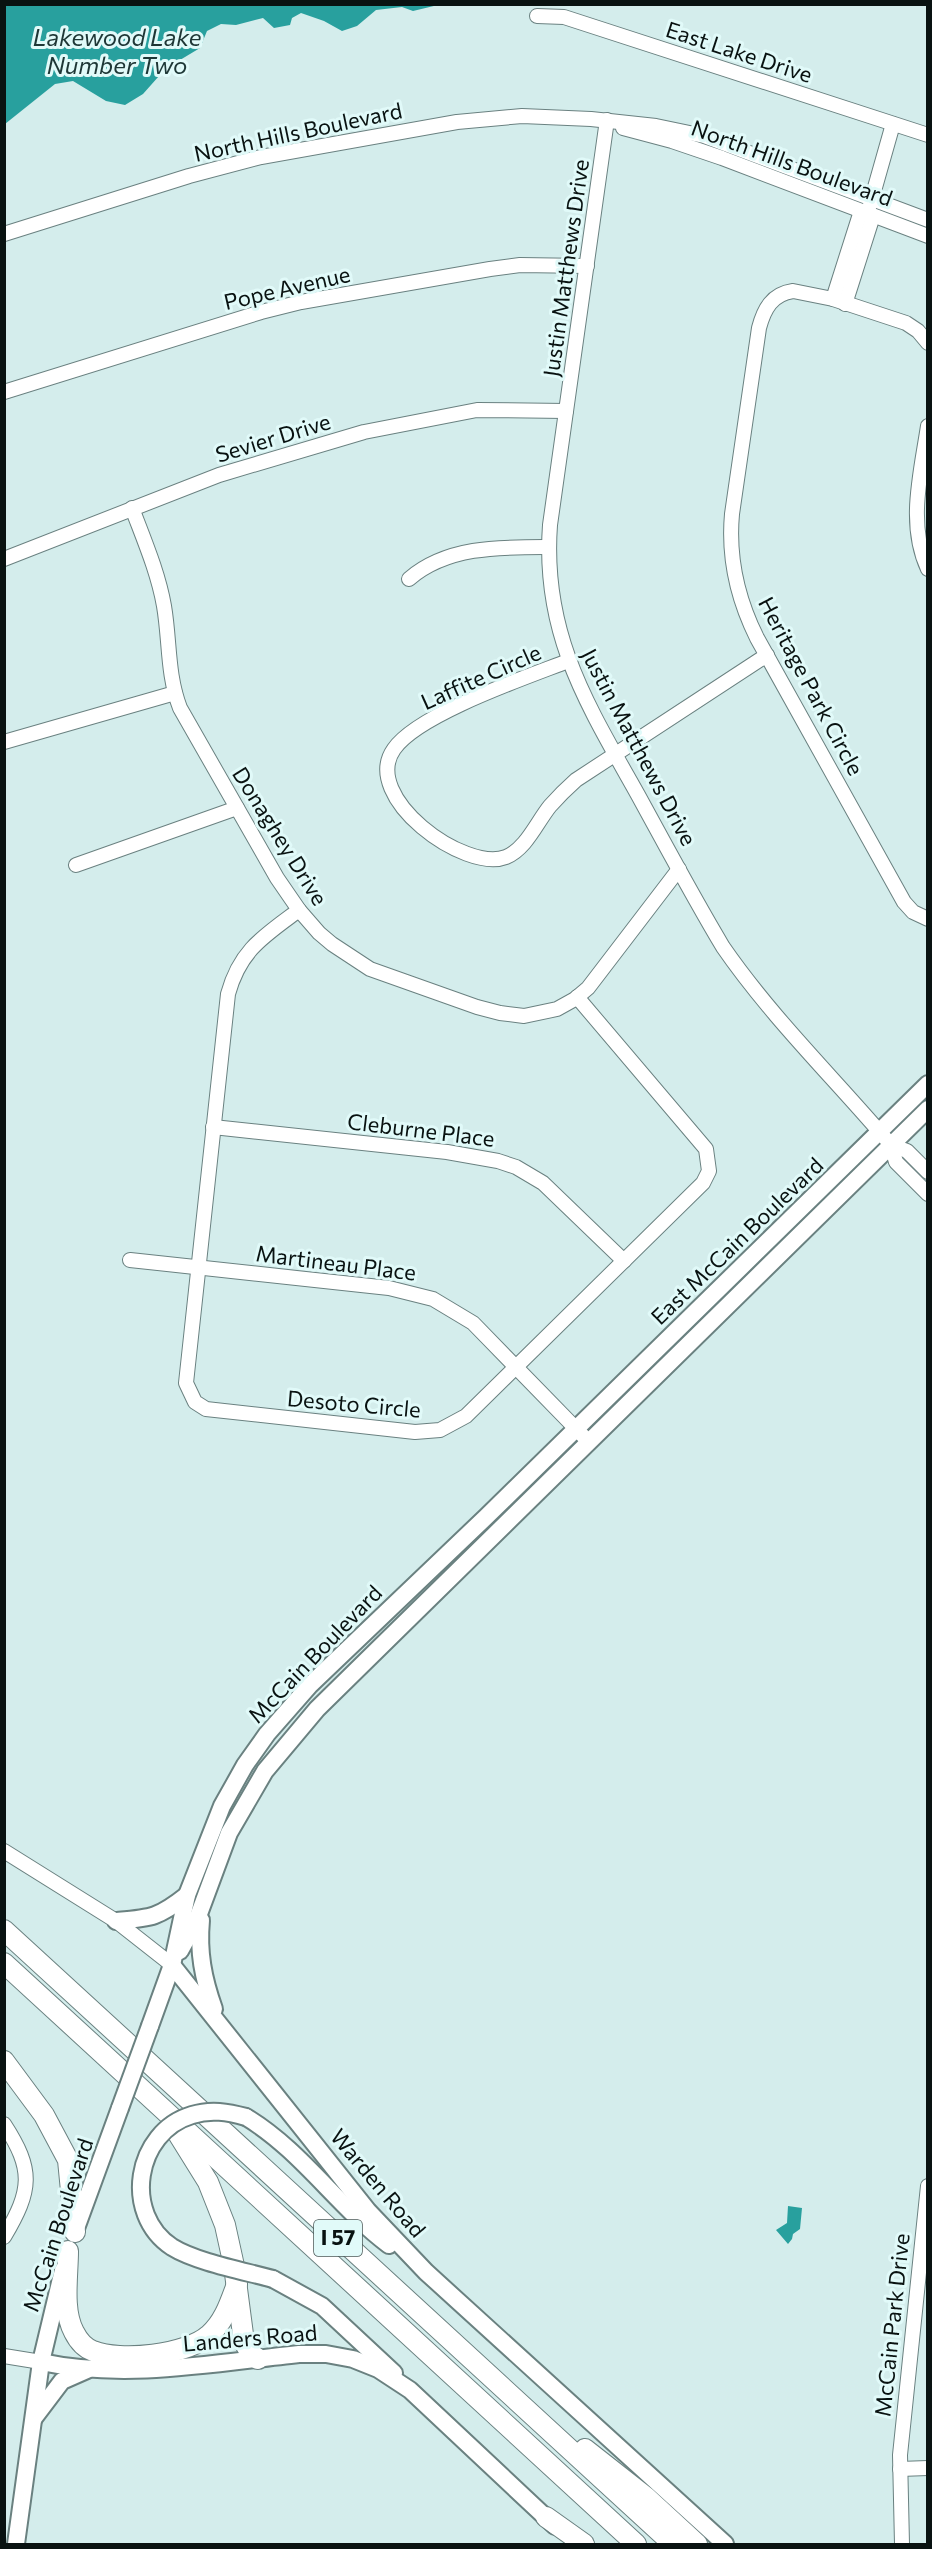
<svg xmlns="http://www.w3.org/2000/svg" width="932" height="2549" font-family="Commissioner,sans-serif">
<rect width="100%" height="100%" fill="#d4edec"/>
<g fill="#28a09e">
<path d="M5,4H438V5L413,11L402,7L376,10L357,26L342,31L324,21L301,13L292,18L290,25L274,28L263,18L236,25L221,24L207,31L200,48L180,60L159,76L143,94L125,105L106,101L73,81L55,84L5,124Z"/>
<path d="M788,2206L802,2208L800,2229L793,2234L792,2239L788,2244L776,2230L787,2223Z"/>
</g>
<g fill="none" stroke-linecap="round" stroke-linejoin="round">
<g stroke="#6a8180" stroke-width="16">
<g id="minor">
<path d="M537,16L564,17L928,135"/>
<path d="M607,120L550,525C542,634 587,704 638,795C666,846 693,897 723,947C772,1018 835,1079 891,1145L896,1162L928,1194"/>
<path d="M623,128L672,141L722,158L928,236"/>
<path d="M870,205L893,124"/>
<path d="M4,234L189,176L261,157L457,122L522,116L591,119L656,126L704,136L928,220"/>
<path d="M833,299L861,211"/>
<path d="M845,304L873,216"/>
<path d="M928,343L918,331L906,323L833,299L793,291C772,294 764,309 759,328L732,514C728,558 737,598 757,638L904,902L913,912L928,919"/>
<path d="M4,392L261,312L301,302L490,269L520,265L587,266"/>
<path d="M928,426C921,473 907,524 928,569"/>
<path d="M132,508C144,540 158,572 164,606C170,641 167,674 180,708L277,878L299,910L319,933L332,944L370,969L477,1007L500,1013L524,1016L557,1009L575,999L588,988L679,869"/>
<path d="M4,559L219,475L364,432L477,410L566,411"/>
<path d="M409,579C447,546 501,547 549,547"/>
<path d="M568,661C527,677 418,714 394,749C360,797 465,873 506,857C526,849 537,822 550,806C558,797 567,788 576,780L767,655"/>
<path d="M4,742L175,693"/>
<path d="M76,865L237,808"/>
<path d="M299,910C264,936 240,950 228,994L186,1383L195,1402L206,1409L415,1432L440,1430L466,1416L703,1183L709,1171L706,1149L577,997"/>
<path d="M213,1127L447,1152L498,1161L516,1167L543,1183L624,1261"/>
<path d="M891,1145L907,1151L928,1172"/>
<path d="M130,1260L389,1288L433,1299L473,1323L588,1441"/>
<path d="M4,1851L116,1921L172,1965"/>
<path d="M4,2124C34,2170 32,2190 4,2237"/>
<path d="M4,2356L41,2362"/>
<path d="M900,2469L928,2468"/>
<path d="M902,2544L900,2455L928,2186"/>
</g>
</g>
<g stroke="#6a8180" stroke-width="20">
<g id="major">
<path d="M201,1920C198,1952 203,1978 214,2009"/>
<path d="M116,1921C151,1918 158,1918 187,1895"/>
<path d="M180,1951L196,1922L229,1833L265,1771L317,1709L928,1109"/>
<path d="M172,1965L368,2211L426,2272L725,2544"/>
<path d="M150,2026L172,1965L187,1895L222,1806L245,1765L267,1734L310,1685L486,1517L928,1084"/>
<path d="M246,2117C301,2150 338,2207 389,2245"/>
<path d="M75,2231L120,2108"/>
<path d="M273,2279L322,2306L394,2373"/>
<path d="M41,2362C126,2380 214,2363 299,2354H326L353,2359L378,2369L410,2390L555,2526"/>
<path d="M34,2418L62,2381L87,2370"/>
<path d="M16,2544L41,2362L63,2270"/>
</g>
</g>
<g stroke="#6a8180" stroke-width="22">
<g id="highway">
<path d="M4,1930L673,2544"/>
<path d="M4,1963L636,2544"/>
<path d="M4,2061L44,2115L68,2160L75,2232"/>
<path d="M175,2129L208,2182L225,2225L234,2266L244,2342L251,2354L258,2359"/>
<path d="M68,2251C68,2276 62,2310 74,2332C78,2340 85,2348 93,2351C120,2362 187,2355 209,2335C224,2322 230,2303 237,2284"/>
<path d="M585,2449L646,2497L697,2544"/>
<path d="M546,2517L584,2544"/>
</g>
</g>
<use href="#minor" stroke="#fff" stroke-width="14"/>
<use href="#major" stroke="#fff" stroke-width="16"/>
<use href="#highway" stroke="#fff" stroke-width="20"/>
<g stroke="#6a8180" stroke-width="20" stroke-linecap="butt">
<g id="major-bridge">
<path d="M120,2108L150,2026"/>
<path d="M246,2117C228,2112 211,2109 192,2115C135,2132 122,2214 172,2247C196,2262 244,2271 273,2279"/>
</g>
</g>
<use href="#major-bridge" stroke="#fff" stroke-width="16"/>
</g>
<g text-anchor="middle" stroke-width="6" stroke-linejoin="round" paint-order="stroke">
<rect fill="#e1faf9" stroke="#4a5857" stroke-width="1.5" x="314" y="2220" width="48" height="36" rx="4.5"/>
<g font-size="21" font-weight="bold" fill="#091211">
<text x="338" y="2245">I 57</text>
</g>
<g font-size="22" fill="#091211" stroke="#e1faf9">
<text transform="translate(739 52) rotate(18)" y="8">East Lake Drive</text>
<text transform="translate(298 132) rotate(-12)" y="8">North Hills Boulevard</text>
<text transform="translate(792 163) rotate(20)" y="8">North Hills Boulevard</text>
<text transform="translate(566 268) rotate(-82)" y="8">Justin Matthews Drive</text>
<text transform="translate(287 288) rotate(-13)" y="8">Pope Avenue</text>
<text transform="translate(273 438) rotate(-17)" y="8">Sevier Drive</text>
<text transform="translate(481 677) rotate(-24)" y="8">Laffite Circle</text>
<text transform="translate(811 686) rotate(62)" y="8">Heritage Park Circle</text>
<text transform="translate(639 747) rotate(62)" y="8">Justin Matthews Drive</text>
<text transform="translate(280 836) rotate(58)" y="8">Donaghey Drive</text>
<text transform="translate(421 1130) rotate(7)" y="8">Cleburne Place</text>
<text transform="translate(737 1241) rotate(-44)" y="8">East McCain Boulevard</text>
<text transform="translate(336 1263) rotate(7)" y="8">Martineau Place</text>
<text transform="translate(354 1404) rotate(5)" y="8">Desoto Circle</text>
<text transform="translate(315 1654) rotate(-46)" y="8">McCain Boulevard</text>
<text transform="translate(378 2183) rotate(50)" y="8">Warden Road</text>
<text transform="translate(58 2225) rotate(-72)" y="8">McCain Boulevard</text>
<text transform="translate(892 2325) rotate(-84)" y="8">McCain Park Drive</text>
<text transform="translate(250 2338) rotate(-5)" y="8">Landers Road</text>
</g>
<g font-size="24" font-style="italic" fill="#1e3736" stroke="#e1faf9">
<text x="117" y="46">Lakewood Lake<tspan x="117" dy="28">Number Two</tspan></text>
</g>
</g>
<rect width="932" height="2549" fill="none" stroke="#091211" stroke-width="12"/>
</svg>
